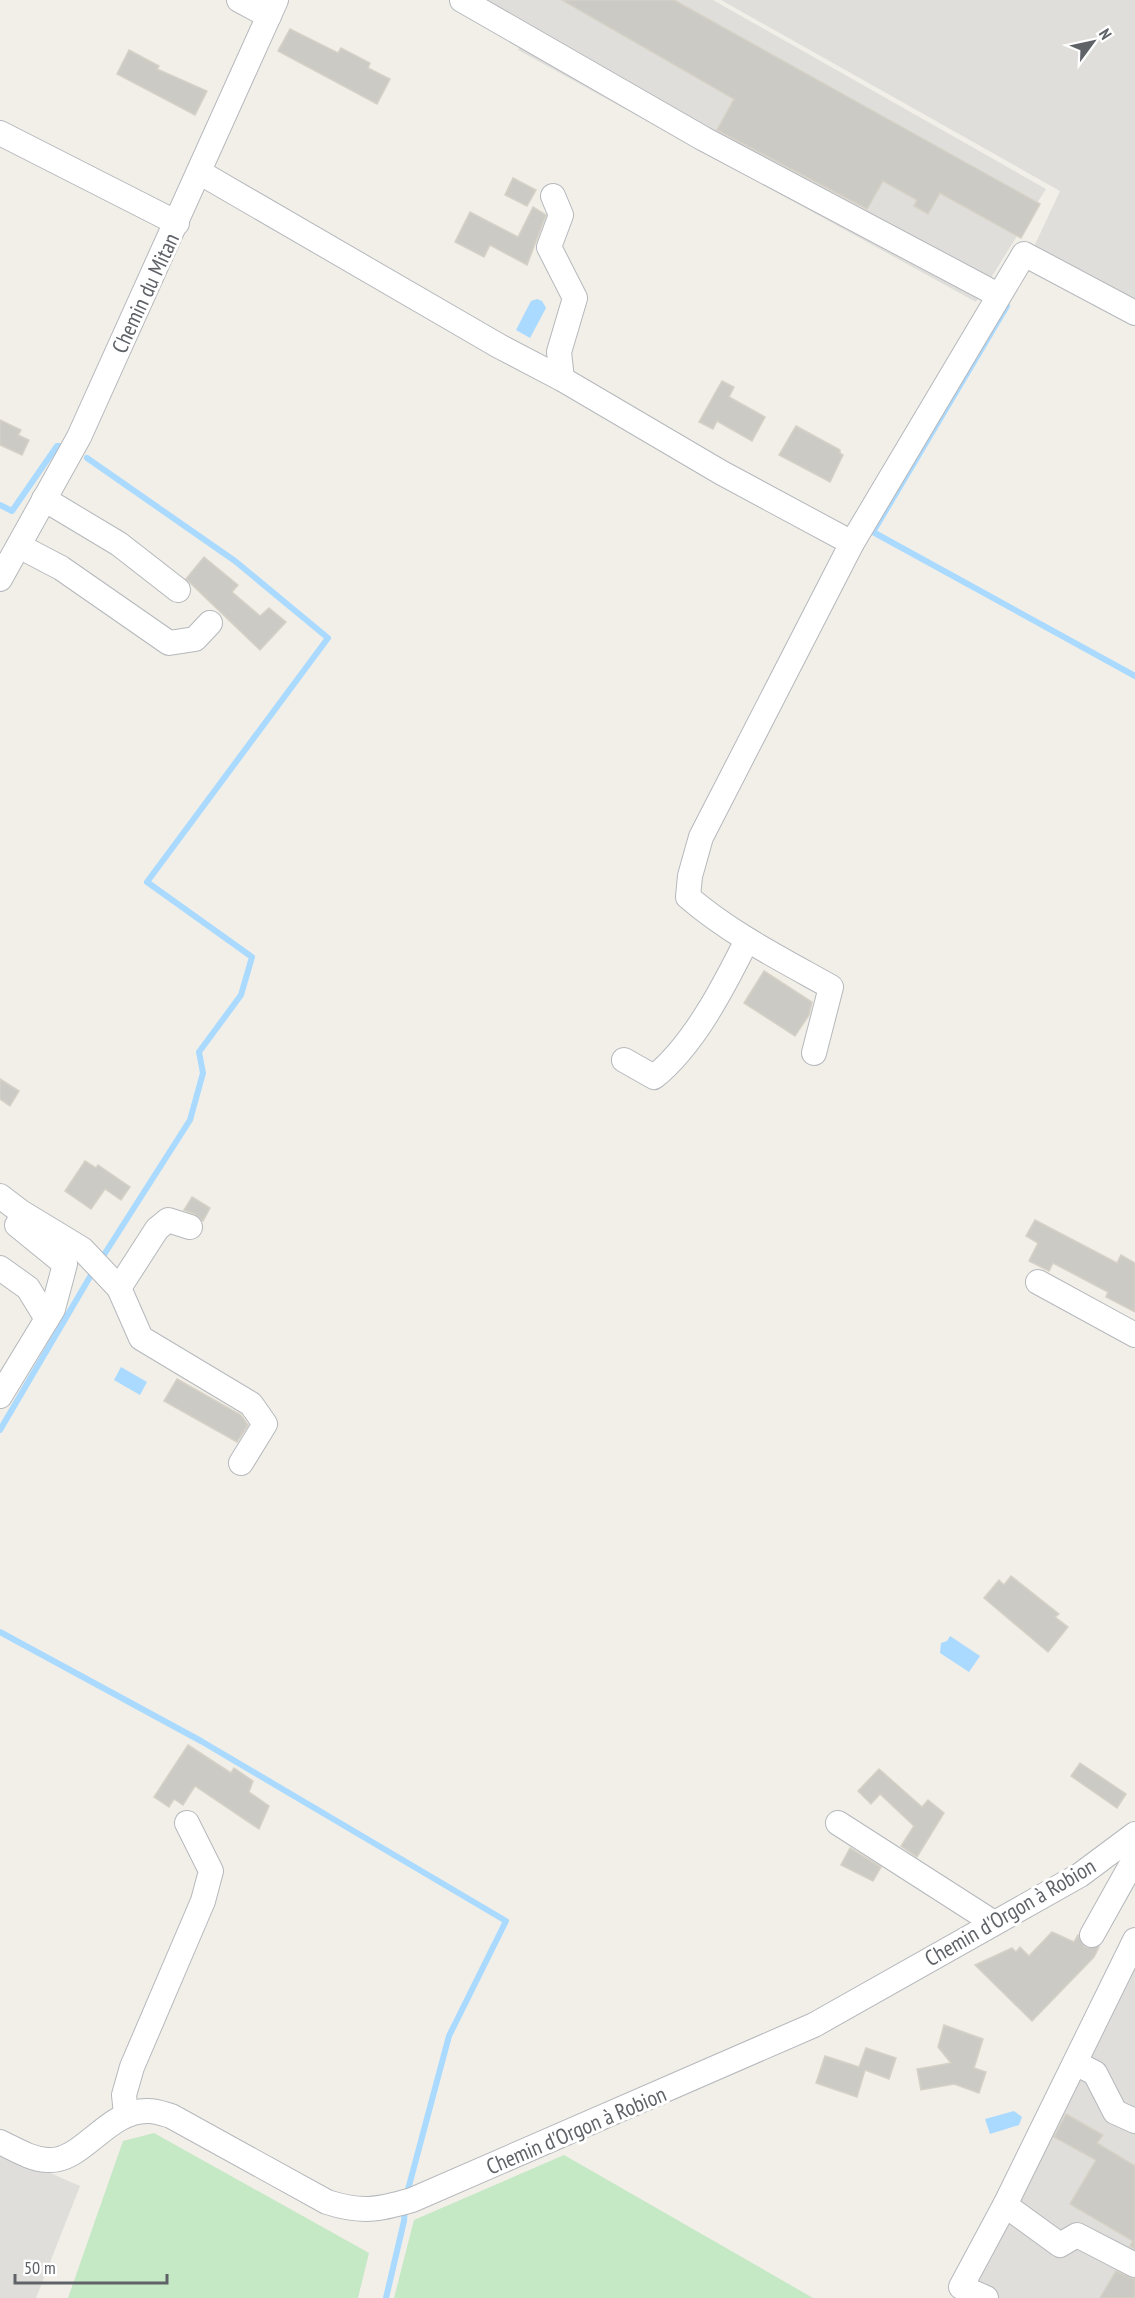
<svg xmlns="http://www.w3.org/2000/svg" width="1135" height="2298" font-family="'PT Sans Narrow',sans-serif">
<rect width="100%" height="100%" fill="#f1efe8"/>
<g fill="#e0deda">
<path d="M481,0H713L1046,189L976,302L518,50L529,29Z"/>
<path d="M721,0H1135V325L1024,268L1060,191Z"/>
<path d="M1135,1958V2298H953L1101,2034Z"/>
<path d="M0,2151L80,2186L36,2298H0Z"/>
</g>
<g fill="#c5e8c5">
<path d="M154,2133L369,2253L358,2298H68L123,2141Z"/>
<path d="M564,2155L813,2298H394L414,2220Z"/>
</g>
<g fill="#aadaff">
<path d="M537,299L542,301L546,308L530,338L516,330L531,301Z"/>
<path d="M121,1367L147,1382L140,1395L114,1380Z"/>
<path d="M950,1636L980,1656L969,1672L940,1653L941,1643L947,1641Z"/>
<path d="M1014,2111L1022,2117L1019,2125L990,2134L985,2119Z"/>
</g>
<g fill="none" stroke-linecap="round" stroke-linejoin="round">
<g stroke="#aadaff" stroke-width="6">
<path d="M1007,306L873,532L1135,676"/>
<path d="M87,458L235,561L328,638L147,882L252,957L241,995L199,1052L203,1073L190,1120L100,1261"/>
<path d="M0,505L12,511L57,446H62"/>
<path d="M0,1430L94,1270"/>
<path d="M0,1632L201,1741L506,1921L449,2036L406,2197"/>
<path d="M386,2298L404,2221L405,2208"/>
</g>
</g>
<g fill="#cccac5" stroke="#d6d1c6" stroke-width="1.5">
<path d="M562,0H674L1040,204L1021,238L940,193L928,214L914,206L917,200L883,181L867,209L717,130L734,99Z"/>
<path d="M290,29L338,53L341,48L370,63L368,68L390,79L377,104L278,51Z"/>
<path d="M129,50L159,66L157,69L207,91L195,115L117,74Z"/>
<path d="M513,178L536,190L527,206L505,195Z"/>
<path d="M533,207L546,215L527,265L490,245L484,257L455,242L470,212L518,237Z"/>
<path d="M722,381L734,387L729,397L765,417L752,441L717,421L713,429L699,422Z"/>
<path d="M0,420L21,430L18,435L29,440L22,455L0,445Z"/>
<path d="M796,426L840,450V453L843,455L830,482L779,455Z"/>
<path d="M204,557L238,585L232,592L260,616L269,608L286,622L260,650L186,579Z"/>
<path d="M764,971L812,1002L809,1015L795,1036L744,1003Z"/>
<path d="M0,1079L19,1091L10,1106L0,1099Z"/>
<path d="M85,1161L96,1168L98,1165L130,1187L121,1200L105,1189L91,1209L65,1191Z"/>
<path d="M192,1197L210,1208L203,1221L195,1214L184,1210Z"/>
<path d="M1035,1220L1117,1263L1121,1255L1135,1263V1312L1106,1297L1108,1292L1053,1263L1049,1271L1029,1261L1038,1243L1026,1236Z"/>
<path d="M177,1379L241,1415L248,1425L237,1442L164,1401Z"/>
<path d="M1011,1576L1059,1614L1055,1617L1068,1627L1048,1652L984,1598L999,1580L1004,1585Z"/>
<path d="M188,1745L231,1773L234,1768L253,1781L249,1792L269,1806L259,1829L195,1786L183,1805L174,1799L169,1807L154,1797Z"/>
<path d="M1080,1763L1126,1794L1117,1808L1071,1776Z"/>
<path d="M879,1769L922,1807L928,1800L944,1813L917,1857L901,1846L914,1826L880,1794L871,1804L858,1791Z"/>
<path d="M850,1848L881,1867L873,1881L841,1865Z"/>
<path d="M1052,1932L1074,1942L1078,1935L1085,1947H1099L1094,1957L1032,2021L975,1965L1012,1948L1016,1952L1020,1947L1029,1956Z"/>
<path d="M944,2025L983,2039L974,2068L986,2072L979,2093L954,2084L921,2090L917,2069L951,2063L938,2047Z"/>
<path d="M866,2048L896,2058L889,2079L865,2070L857,2097L816,2083L825,2056L859,2067Z"/>
<path d="M1066,2114L1103,2135L1097,2143L1135,2166V2249L1130,2246L1133,2241L1070,2204L1096,2160L1054,2137Z"/>
<path d="M1116,2271L1135,2279V2298H1100Z"/>
</g>
<g fill="none" stroke-linecap="round" stroke-linejoin="round">
<g stroke="#b5b8bc" stroke-width="26">
<g id="minor">
<path d="M239,0L269,16"/>
<path d="M462,0L704,139L998,295"/>
<path d="M0,133L177,223"/>
<path d="M199,172L499,346L562,379L722,473L852,543"/>
<path d="M553,196L561,215L549,247L575,298L559,352L562,379"/>
<path d="M44,499L119,544L178,590"/>
<path d="M19,546L61,568L169,643L195,639L210,623"/>
<path d="M0,579L79,437L276,0"/>
<path d="M814,1053L831,987C781,959 731,934 688,897L690,876L701,837L852,543L1024,254L1135,313"/>
<path d="M624,1060L654,1077C694,1045 724,986 747,940"/>
<path d="M0,1196L21,1212L82,1249L119,1288L141,1338L251,1404L265,1424L241,1463"/>
<path d="M0,1268L28,1288L47,1319"/>
<path d="M1038,1282L1135,1335"/>
<path d="M119,1288L157,1229L168,1220L190,1227"/>
<path d="M0,1396L53,1309L65,1264L17,1225"/>
<path d="M838,1823L994,1923"/>
<path d="M1092,1935L1135,1858"/>
<path d="M1135,1940L1005,2205L1060,2245L1077,2235L1135,2265"/>
<path d="M1075,2063L1095,2073L1115,2112L1135,2121"/>
<path d="M126,2114L124,2095L132,2067L203,1901L211,1871L187,1823"/>
<path d="M0,2142C15,2149 30,2159 47,2160C83,2163 107,2109 149,2111C156,2111 164,2114 171,2116L327,2202C361,2213 378,2210 412,2200L814,2025L1080,1875L1135,1834"/>
<path d="M986,2298L961,2287L1005,2205"/>
</g>
</g>
<use href="#minor" stroke="#fff" stroke-width="24"/>
</g>
<g text-anchor="middle" stroke-width="6" stroke-linejoin="round" paint-order="stroke">
<g font-size="22" fill="#5f6368" stroke="#fff">
<text transform="translate(145 293) rotate(-65)" y="8">Chemin du Mitan</text>
<text transform="translate(1010 1912) rotate(-30)" y="8">Chemin d'Orgon à Robion</text>
<text transform="translate(576 2130) rotate(-23)" y="8">Chemin d'Orgon à Robion</text>
</g>
</g>
<g transform="translate(1093 42) rotate(57)" stroke="#ffffff" stroke-width="4.5" paint-order="stroke">
<path d="M0-4.5L10 22L0 15L-10 22Z" fill="#5f6368"/>
<text y="-9" font-size="16" font-weight="bold" text-anchor="middle" fill="#5f6368">N</text>
</g>
<path d="M15 2274v9h152v-9" fill="none" stroke="#5f6368" stroke-width="3"/>
<text x="24" y="2274" font-size="18" fill="#5f6368" stroke="#ffffff" stroke-width="4.5" paint-order="stroke">50 m</text>
</svg>
